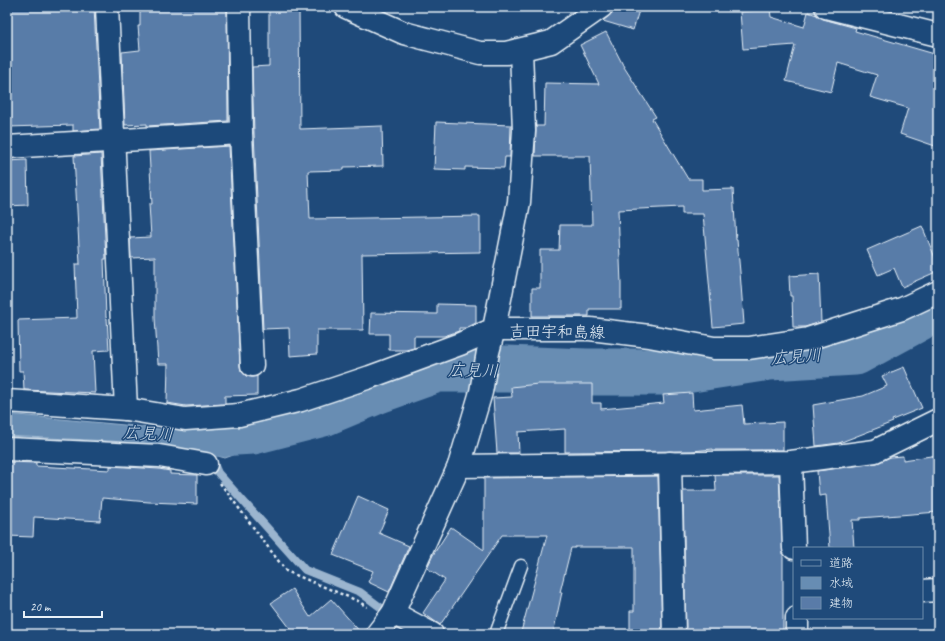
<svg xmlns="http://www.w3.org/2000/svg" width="945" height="641" font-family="Caveat,'Klee One',sans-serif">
<rect width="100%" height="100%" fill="#1f4a7a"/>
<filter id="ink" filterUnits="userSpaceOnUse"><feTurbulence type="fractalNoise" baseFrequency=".025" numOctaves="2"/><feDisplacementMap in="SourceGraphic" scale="8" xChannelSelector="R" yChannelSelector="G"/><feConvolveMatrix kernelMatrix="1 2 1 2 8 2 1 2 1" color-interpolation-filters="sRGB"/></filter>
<g filter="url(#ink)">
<path fill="#678db3" stroke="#9bb5cf" d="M7,414L135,426L173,431L245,422L253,448L225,458L189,448L111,441L7,436Z"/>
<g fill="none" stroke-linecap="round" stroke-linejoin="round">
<path stroke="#9bb5cf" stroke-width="8" d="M212,459L218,473L305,570L360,592L391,615"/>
<path stroke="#678db3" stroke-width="47" d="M183,435L253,431L323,413L378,390L437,369H507L587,372H672L769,357L855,352L938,307"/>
</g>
<g fill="#597ba8" stroke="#e8f1f8">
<path d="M7,7H94L100,129L73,131V125L8,127Z"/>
<path d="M140,7H227L228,121L147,126V124L125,125L122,52L140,50L138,26H140Z"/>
<path d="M269,7H299L300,129L382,126L383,166L344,167V170L308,171L310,219L480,216V252L362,254L363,330H317V354L290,356L289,328L263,329L254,133L252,67L269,66Z"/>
<path d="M613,7H640L633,30L603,21L612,13Z"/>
<path d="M770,9L771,17L804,27L808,12L817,15L823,19L856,28L855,31L938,55V147L900,134L908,108L870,97L877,75L838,63L831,92L786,81L795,45L743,49L740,12Z"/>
<path d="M606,32L624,67L656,117L652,119L688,179H702V190L733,189L736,240H737L740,272L744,324L713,327L703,214H682V207L618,210L621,284V309H589V316H532V288H540V250H559L560,225H592L590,156H535L536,126H544L545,83L599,84L580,45Z"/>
<path d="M436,122L511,125L510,157H505L504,168L465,167V170L434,169Z"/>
<path d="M229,146L240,366L241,371L246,376L252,377L257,376V395L225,396V404L186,406L167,403L168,364H158L155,318V257L131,258L130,238L151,237L149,204H152L149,151Z"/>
<path d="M101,154L106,259H104L106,318H107L109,350L93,351L95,393L24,390L23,371H19L18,320L77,318L75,264H80L74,156Z"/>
<path d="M27,160L28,205L7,206V161Z"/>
<path d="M922,226L938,265V271L902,287L894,268L878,275L867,250Z"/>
<path d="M819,274L821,322L805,327H793L792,296H790L789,276Z"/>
<path d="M437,304L476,305V323L466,328H459V331L444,336H414V348L406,350H389V334H370L371,313L437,314Z"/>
<path d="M904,367L922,408L892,420L893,422L839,443L816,446L813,405L863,396L887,386L882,376Z"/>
<path d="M538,384H592V403H601V409L664,403L663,395L692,393L693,410L742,405L744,424L783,422V450H713V449L692,451L565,452V429L518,432L519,453H497L493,398L512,397L511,387Z"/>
<path d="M938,455V512L860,518V520H852L854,548H830L826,495L819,496L817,471L877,463L890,457L903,456V460Z"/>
<path d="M7,462L36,463V466L110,470V466L159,469L170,471V474L197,475V504L149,502L102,498L100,521L34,517L33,537L7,536Z"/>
<path d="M715,475H779L783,554V634H686L683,491H716Z"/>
<path d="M658,476L662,634H630V611H634V547H575V548H571L560,592H562L553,634H532L521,632L547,535H502L440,625L423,613L445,580L427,568L433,555L451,527L484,550V478Z"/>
<path d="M358,496L389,510L379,533L409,546L389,592L368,582L373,571L333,555Z"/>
<path d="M292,589L310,617L331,599L362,634H291L293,632L271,603Z"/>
</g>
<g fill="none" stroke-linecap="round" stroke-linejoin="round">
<g stroke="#e8f1f8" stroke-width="15">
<path id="lane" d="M496,634L521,566"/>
</g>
<g stroke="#e8f1f8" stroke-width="25">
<g id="street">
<path d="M107,7L126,409"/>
<path d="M239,7L241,133L252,365"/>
<path d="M346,7L404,33L480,53H506L551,42L601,7"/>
<path d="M826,7L938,35"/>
<path d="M7,147L241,133"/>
<path d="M7,401L126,409L185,419L239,415L301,400L370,377L460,344L494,329L519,202L524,131L521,50"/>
<path d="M7,449L159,456L206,464"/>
<path d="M791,462L794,548"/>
<path d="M670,463L674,634"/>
<path d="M459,466L791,462L875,451L938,420"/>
<path d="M922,591L938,590"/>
<path d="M393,613L432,634"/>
<path d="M797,618V634"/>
</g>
</g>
<g stroke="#e8f1f8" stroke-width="25">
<path id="secondary" d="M377,634L393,613L459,466L481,392L488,352L494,329H590L649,336L714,348H749L808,339L902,309L938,292"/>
</g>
<path stroke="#e8f1f8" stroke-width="2.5" stroke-dasharray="3 3" stroke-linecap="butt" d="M220,483L286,571L358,601L367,607"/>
<use href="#lane" stroke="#1f4a7a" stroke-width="12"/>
<use href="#street" stroke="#1f4a7a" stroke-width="22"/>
<use href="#secondary" stroke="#1f4a7a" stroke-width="22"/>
</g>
</g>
<g text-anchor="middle" stroke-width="3" stroke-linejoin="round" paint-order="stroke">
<g font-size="16" fill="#e8f1f8" stroke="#1f4a7a">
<text transform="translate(557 331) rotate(1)" y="6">吉田宇和島線</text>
</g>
<g font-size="17" font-style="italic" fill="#ceddea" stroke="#1f4a7a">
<text transform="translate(796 356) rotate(-4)" y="6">広見川</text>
<text transform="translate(473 370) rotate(1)" y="6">広見川</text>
<text transform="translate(148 433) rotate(3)" y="6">広見川</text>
</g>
</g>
<rect width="945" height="641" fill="none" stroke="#1f4a7a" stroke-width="24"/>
<rect x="12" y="12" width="921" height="617" fill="none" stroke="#e8f1f8" stroke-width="1.5" filter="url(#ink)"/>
<rect x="793" y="547" width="130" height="72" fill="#1f4a7a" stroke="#6f8dac"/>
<rect x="801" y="560" width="20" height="6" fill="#1f4a7a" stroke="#6f8dac"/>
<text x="829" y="567" font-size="12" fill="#e8f1f8">道路</text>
<rect x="801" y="577" width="20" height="12" fill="#678db3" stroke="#6f8dac"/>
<text x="829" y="587" font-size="12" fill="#e8f1f8">水域</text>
<rect x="801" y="597" width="20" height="12" fill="#597ba8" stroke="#6f8dac"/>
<text x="829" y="607" font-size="12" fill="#e8f1f8">建物</text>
<path d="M24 611v6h78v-6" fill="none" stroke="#e8f1f8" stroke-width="2"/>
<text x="30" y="611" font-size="12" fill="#e8f1f8" stroke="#1f4a7a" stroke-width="3" paint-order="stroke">20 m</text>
</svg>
